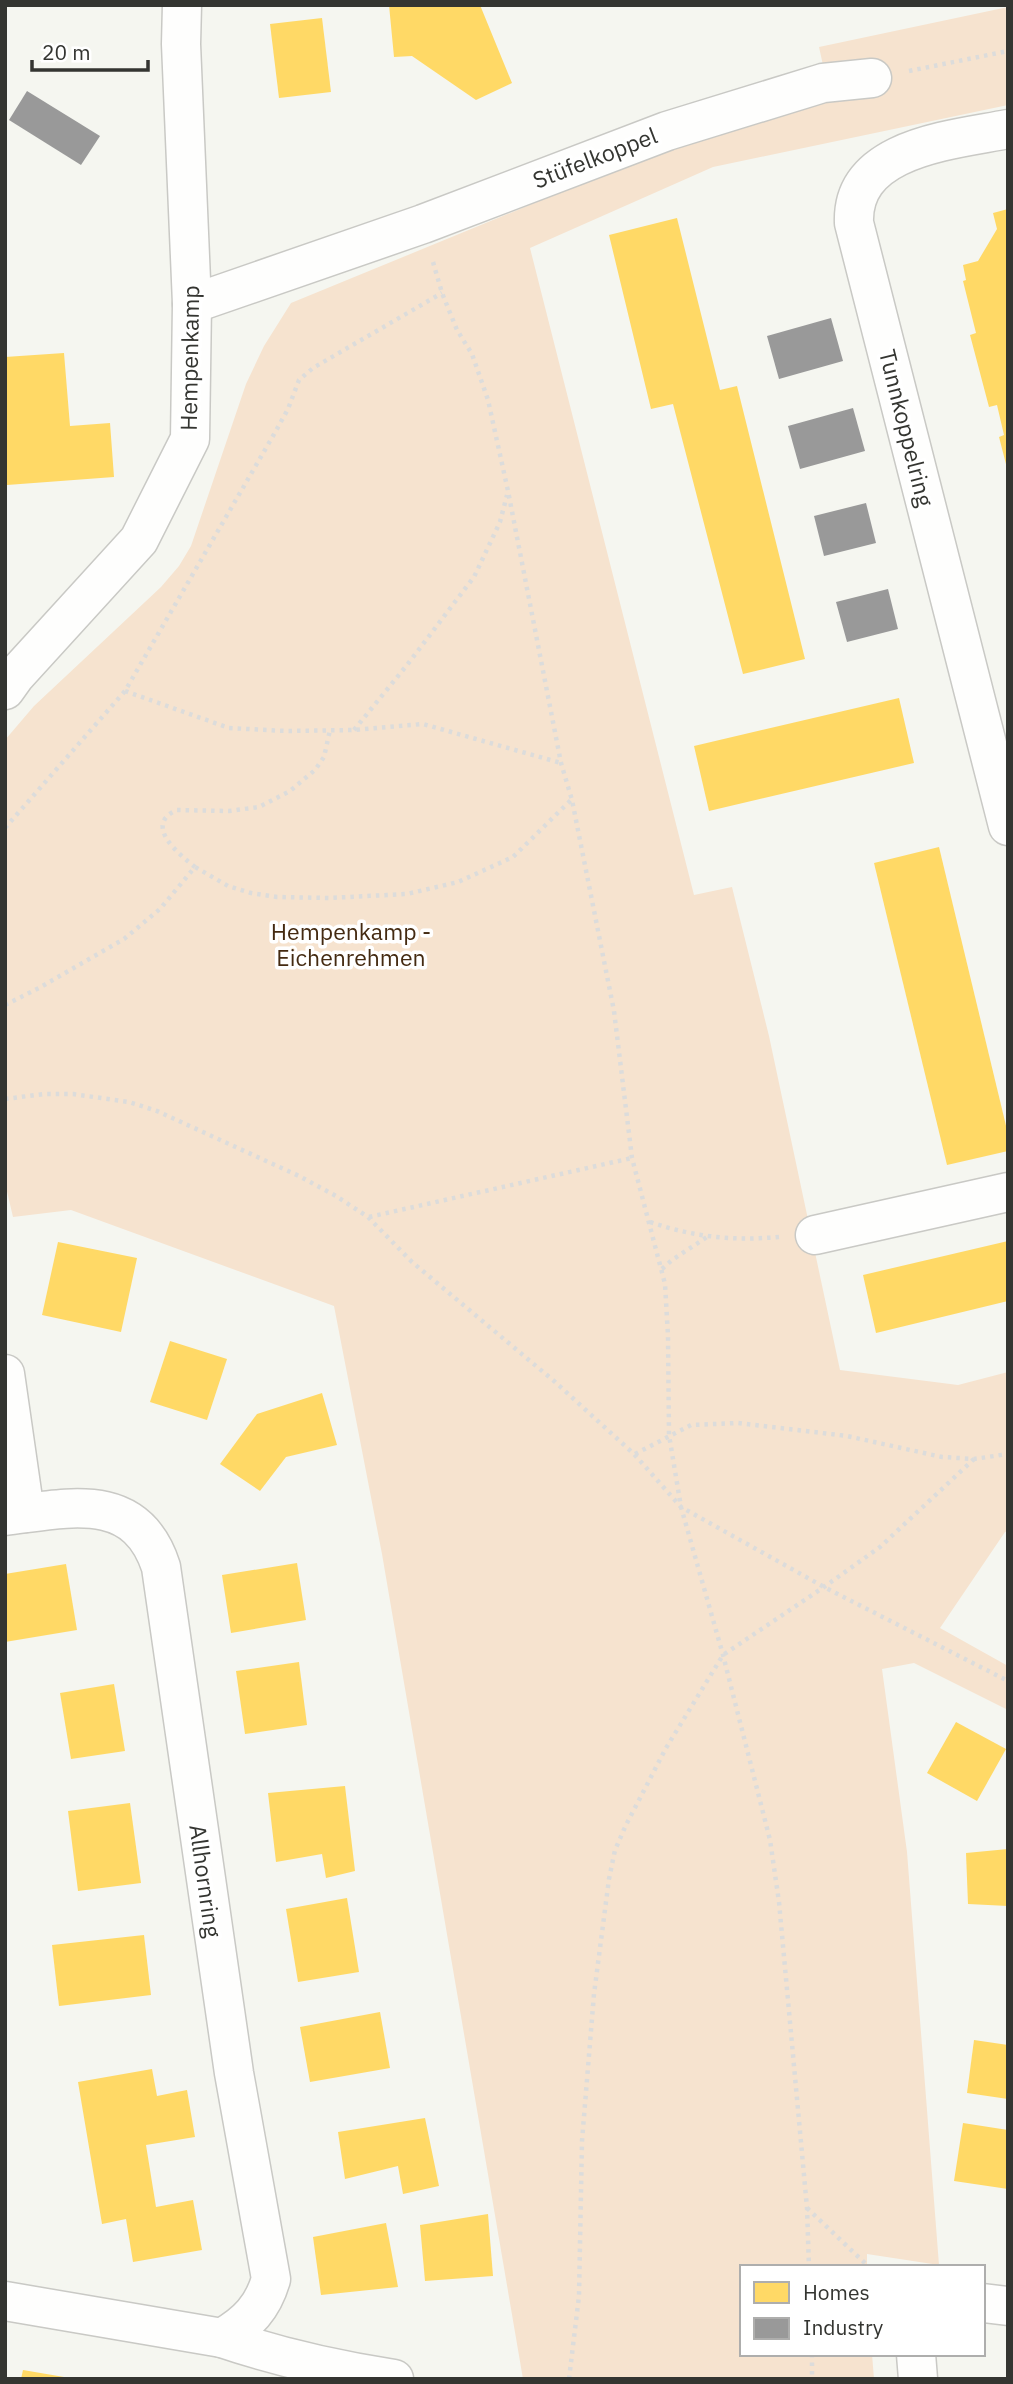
<svg xmlns="http://www.w3.org/2000/svg" width="1013" height="2384" font-family="'IBM Plex Sans',sans-serif">
<rect width="100%" height="100%" fill="#f5f6f0"/>
<path fill="#f6e3cf" d="M1008,7V105L713,167L530,248L694,895L732,887L769,1036L840,1370L958,1385L1008,1372V1531L1005,1532L940,1628L1008,1666V1710L914,1663L882,1669L907,1852L939,2265L867,2254V2267H742V2354H872L874,2379H523L382,1554L334,1306L71,1210L13,1217L5,1183V740L34,706L161,587L179,566L191,546L246,384L264,346L291,303L520,209L661,147L830,97L819,47Z"/>
<g fill="#ffd966">
<path d="M389,5H480L512,83L476,100L412,56L394,57Z"/>
<path d="M322,18L331,92L279,98L270,24Z"/>
<path d="M1008,209V468H1007L999,437L1004,435L997,405L989,407L970,335L976,333L963,281L966,280L963,265L978,261L997,229L993,213Z"/>
<path d="M677,218L720,390L737,386L805,659L743,674L673,404L651,409L609,235Z"/>
<path d="M64,353L70,426L110,423L114,477L7,485L5,357Z"/>
<path d="M899,698L914,763L709,811L694,746Z"/>
<path d="M939,847L1008,1134V1151L947,1165L874,863Z"/>
<path d="M1008,1241V1301L876,1333L863,1275Z"/>
<path d="M58,1242L137,1258L121,1332L42,1315Z"/>
<path d="M170,1341L227,1359L207,1420L150,1402Z"/>
<path d="M322,1393L337,1445L286,1457L260,1491L220,1464L257,1414Z"/>
<path d="M297,1563L306,1620L231,1633L222,1575Z"/>
<path d="M66,1564L77,1630L5,1642V1574Z"/>
<path d="M299,1662L307,1725L245,1734L236,1671Z"/>
<path d="M114,1684L125,1751L71,1759L60,1693Z"/>
<path d="M956,1722L1006,1749L977,1801L927,1773Z"/>
<path d="M345,1786L355,1871L326,1878L322,1854L276,1862L268,1793Z"/>
<path d="M130,1803L141,1883L78,1891L68,1811Z"/>
<path d="M1008,1849V1906L968,1904L966,1853Z"/>
<path d="M347,1898L359,1972L298,1982L286,1909Z"/>
<path d="M144,1935L151,1995L59,2006L52,1945Z"/>
<path d="M380,2012L390,2068L310,2082L300,2027Z"/>
<path d="M974,2040L1008,2045V2099L967,2093Z"/>
<path d="M152,2069L157,2096L187,2090L195,2137L146,2145L156,2207L193,2200L202,2250L133,2262L126,2219L102,2224L78,2082Z"/>
<path d="M425,2118L439,2186L403,2194L398,2166L345,2179L338,2132Z"/>
<path d="M963,2123L1008,2130V2189L954,2181Z"/>
<path d="M488,2214L493,2276L425,2281L420,2225Z"/>
<path d="M386,2223L398,2287L321,2295L313,2237Z"/>
<path d="M23,2370L64,2377L63,2379H21Z"/>
</g>
<g fill="#999">
<path d="M27,91L100,136L81,165L9,120Z"/>
<path d="M831,318L843,361L779,379L767,336Z"/>
<path d="M853,408L865,451L800,469L788,426Z"/>
<path d="M866,503L876,543L824,556L814,516Z"/>
<path d="M888,589L898,629L847,642L836,602Z"/>
</g>
<g fill="none" stroke-linecap="round" stroke-linejoin="round">
<g stroke="#c9c9c5" stroke-width="41">
<g id="minor">
<path d="M1008,129C953,140 851,147 854,223L1008,826"/>
<path d="M192,304L423,224L667,131L823,83L872,78"/>
<path d="M5,690L15,676L139,540L190,439L192,304L181,44L182,5"/>
<path d="M815,1235L1008,1192"/>
<path d="M5,1374L25,1513"/>
<path d="M5,1516C68,1508 136,1490 161,1567L234,2073L271,2279C263,2307 248,2323 222,2338L5,2301"/>
<path d="M983,2303L1008,2306"/>
<path d="M222,2338C278,2357 335,2370 394,2379"/>
<path d="M916,2354L918,2379"/>
</g>
</g>
<g stroke="#dcdcdb" stroke-width="4.5" stroke-dasharray="3.5 5" stroke-linecap="butt">
<path d="M909,71L1008,51"/>
<path d="M433,262L442,293L457,330L472,354L488,400L508,491L561,763L572,800L614,1011L632,1158L665,1284L668,1336L669,1435L681,1507L723,1655L770,1840L779,1902L807,2208L809,2267"/>
<path d="M125,691L229,728L287,731L354,730L423,724L561,763"/>
<path d="M354,730L407,665L474,577L500,522L507,495"/>
<path d="M5,828L125,691L273,436L288,409L299,380L313,368L442,293"/>
<path d="M195,867C180,855 142,825 177,810L229,811L259,807L290,791L315,770L324,757L330,730"/>
<path d="M5,1005L39,988L124,939L160,909L195,867L228,886L251,893L277,897L329,898L407,894L458,882L513,857L571,800"/>
<path d="M5,1099L44,1094H73L129,1102L157,1111L299,1176L336,1196L368,1217L412,1262L554,1381L634,1454L681,1507L824,1587L1008,1681"/>
<path d="M369,1217L632,1158"/>
<path d="M650,1222C694,1237 732,1241 779,1237"/>
<path d="M662,1269L672,1260L707,1237"/>
<path d="M635,1454L691,1425L738,1423L847,1436L942,1457L974,1459L1008,1454"/>
<path d="M807,2208L869,2267"/>
<path d="M812,2354V2379"/>
<path d="M569,2379L579,2296L582,2141L594,1994L609,1879L615,1850L626,1825L666,1748L723,1655L824,1587L880,1547L974,1459"/>
</g>
<use href="#minor" stroke="#fefefd" stroke-width="38"/>
</g>
<g text-anchor="middle" stroke-width="7" stroke-linejoin="round" paint-order="stroke">
<g font-size="23" fill="#343531" stroke="#fff">
<text transform="translate(595 158) rotate(-21)" y="8">Stüfelkoppel</text>
<text transform="translate(190 358) rotate(-89)" y="8">Hempenkamp</text>
<text transform="translate(906 428) rotate(76)" y="8">Tunnkoppelring</text>
<text transform="translate(205 1881) rotate(82)" y="8">Allhornring</text>
</g>
<g font-size="23" fill="#442a11" stroke="#fff">
<text x="351" y="940">Hempenkamp -<tspan x="351" dy="26">Eichenrehmen</tspan></text>
</g>
</g>
<rect width="1013" height="2384" fill="none" stroke="#343531" stroke-width="14"/>
<rect x="740" y="2265" width="245" height="91" fill="#ffffff" stroke="#aeaead" stroke-width="2"/>
<rect x="754" y="2282" width="35" height="21" fill="#ffd966" stroke="#aeaead" stroke-width="2"/>
<text x="803" y="2300" font-size="21" fill="#343531">Homes</text>
<rect x="754" y="2318" width="35" height="21" fill="#999999" stroke="#aeaead" stroke-width="2"/>
<text x="803" y="2335" font-size="21" fill="#343531">Industry</text>
<path d="M32 60v10h116v-10" fill="none" stroke="#343531" stroke-width="3.5"/>
<text x="42" y="60" font-size="21" fill="#343531" stroke="#ffffff" stroke-width="5" paint-order="stroke">20 m</text>
</svg>
